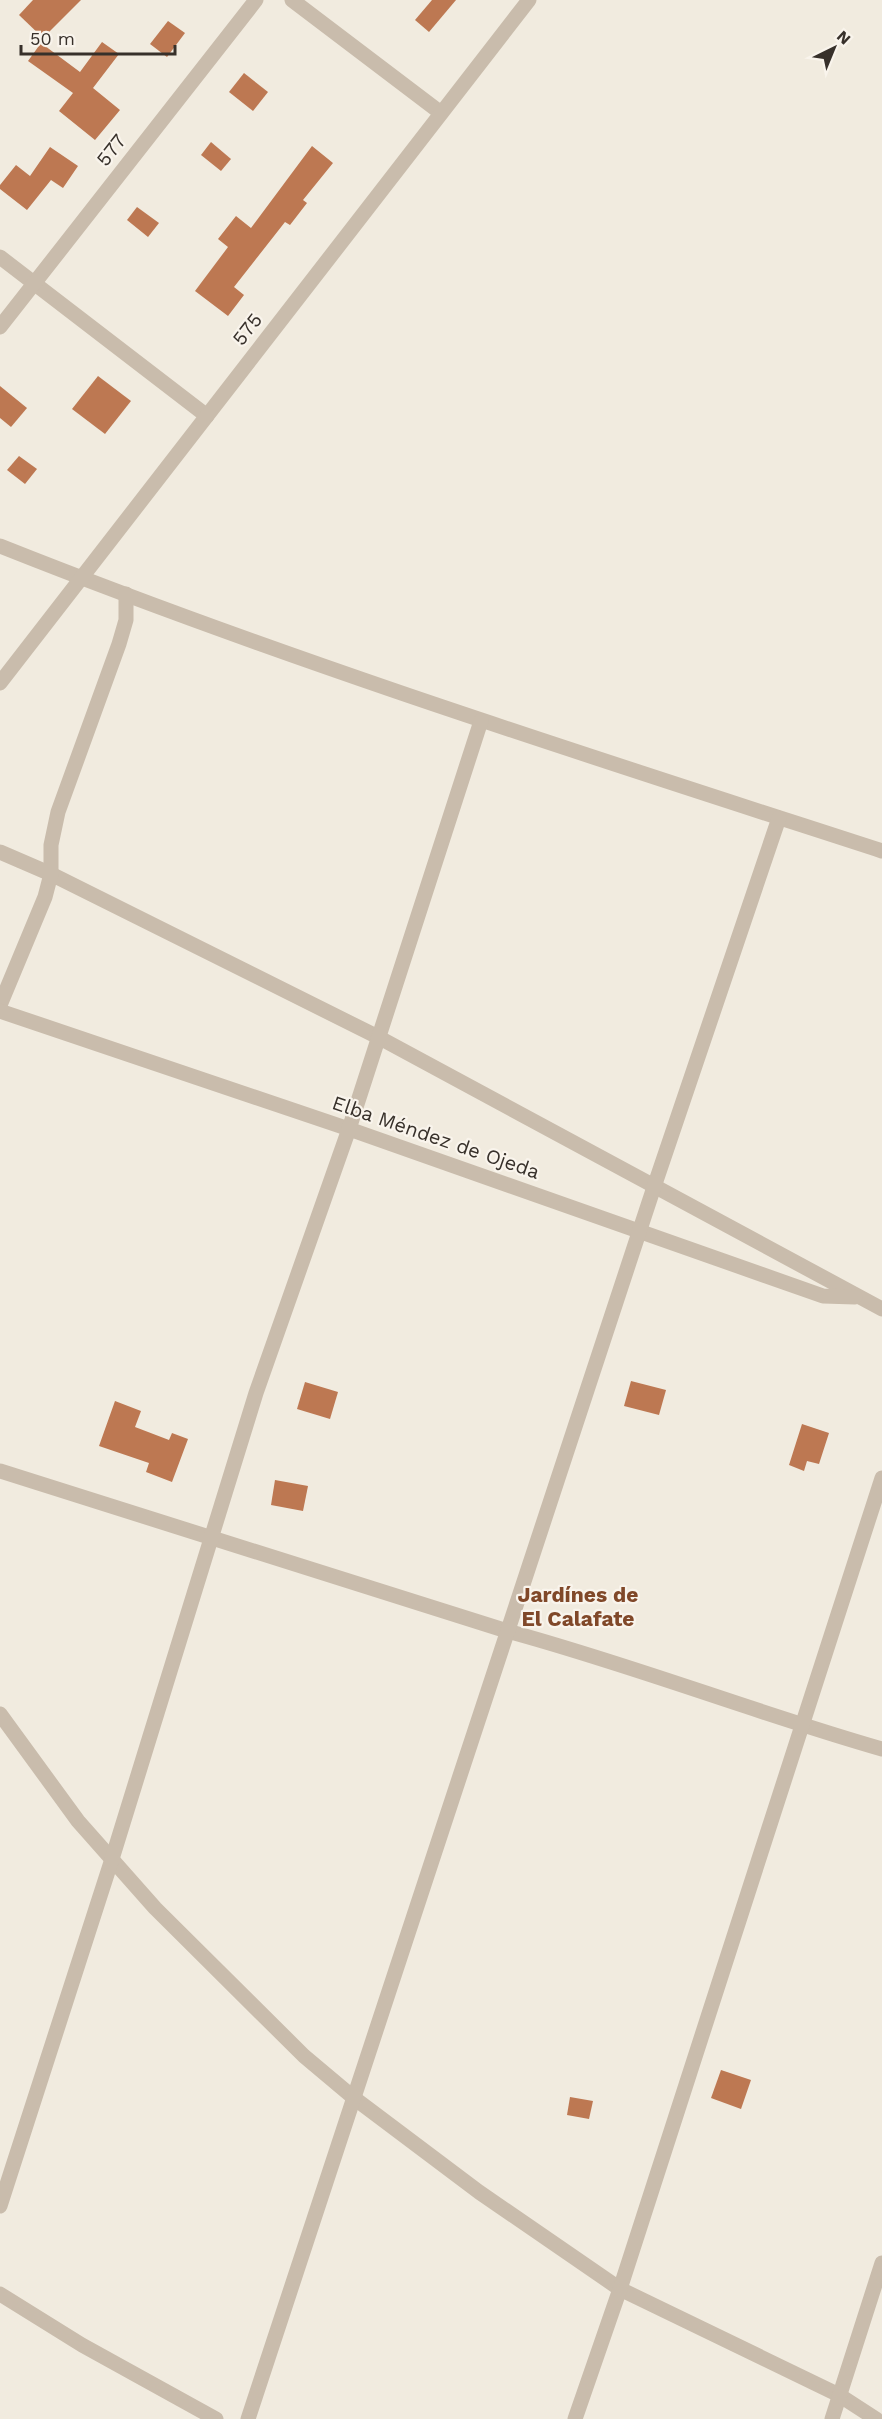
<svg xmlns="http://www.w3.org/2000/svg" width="882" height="2419" font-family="'Work Sans',sans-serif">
<rect width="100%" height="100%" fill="#f1ebdf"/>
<g fill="#bd7852">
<path d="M33,0H81L43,38L19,15Z"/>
<path d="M432,0H456L429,32L415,20Z"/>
<path d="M168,21L185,33L167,57L150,44Z"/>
<path d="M102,42L119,54L93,88L120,110L95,140L59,111L73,93L28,61L41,43L80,72Z"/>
<path d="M244,73L268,92L253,111L229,92Z"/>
<path d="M211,142L231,159L221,171L201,155Z"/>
<path d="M312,146L333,163L303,200L307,203L290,225L285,222L234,287L244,295L228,316L195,291L228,247L218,239L236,216L251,228Z"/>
<path d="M50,147L78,166L63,188L51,180L27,210L0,189V185L16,165L30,176Z"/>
<path d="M137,207L159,223L148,237L127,220Z"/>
<path d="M98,376L131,401L105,434L72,409Z"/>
<path d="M0,386L27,408L11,427L0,418Z"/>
<path d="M19,456L37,469L25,484L7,470Z"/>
<path d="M631,1381L666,1390L659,1415L624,1406Z"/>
<path d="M305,1382L338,1392L330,1419L297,1409Z"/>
<path d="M115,1401L141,1411L135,1427L169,1440L172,1433L188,1439L172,1482L146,1472L149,1463L99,1446Z"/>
<path d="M802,1424L829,1433L819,1464L807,1461L804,1471L789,1465Z"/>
<path d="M275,1480L308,1486L303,1511L271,1505Z"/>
<path d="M721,2070L751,2080L741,2109L711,2098Z"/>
<path d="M570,2097L593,2101L589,2119L567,2115Z"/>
</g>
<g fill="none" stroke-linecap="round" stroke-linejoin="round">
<g stroke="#c9bcac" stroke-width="15">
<path d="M292,0L441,113"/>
<path d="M0,257L207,416"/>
<path d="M0,327L256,0"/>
<path d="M0,546C289,661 586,755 882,851"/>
<path d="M0,683L529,0"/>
<path d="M0,852L51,874L378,1037L882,1309"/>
<path d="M0,1005L45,897L51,874V845L58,812L119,644L126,620V594"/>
<path d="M0,1011L349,1129L823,1296L855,1297"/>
<path d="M0,1471L507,1631C633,1665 756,1713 882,1749"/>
<path d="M0,1714L78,1821L155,1908L304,2056L354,2098L479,2192L620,2289L839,2395L876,2419"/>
<path d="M0,2206L112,1859L256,1393L349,1129L481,721"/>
<path d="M0,2294L82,2345L216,2419"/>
<path d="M248,2419L654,1187L779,818"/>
<path d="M575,2419L620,2289L882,1478"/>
<path d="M832,2419L882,2263"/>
</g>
</g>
<g text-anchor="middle" stroke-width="4.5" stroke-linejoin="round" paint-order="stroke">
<g font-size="20" fill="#37302a" stroke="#f9f4ec">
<text transform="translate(111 150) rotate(-52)" y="7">577</text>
<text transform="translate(247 329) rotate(-52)" y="7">575</text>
<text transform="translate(436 1137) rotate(19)" y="7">Elba Méndez de Ojeda</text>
</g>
<g font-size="21" font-weight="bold" fill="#804829" stroke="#f9f4ec">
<text x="578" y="1602">Jardínes de<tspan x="578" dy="24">El Calafate</tspan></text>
</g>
</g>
<g transform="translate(834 48) rotate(43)" stroke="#f9f4ec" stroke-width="4.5" paint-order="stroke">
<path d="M0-4.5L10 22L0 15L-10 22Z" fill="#37302a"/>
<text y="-9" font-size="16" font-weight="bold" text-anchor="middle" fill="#37302a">N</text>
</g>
<path d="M21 45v9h154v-9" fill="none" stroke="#37302a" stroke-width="3"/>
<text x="30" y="45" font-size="18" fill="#37302a" stroke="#f9f4ec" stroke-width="4.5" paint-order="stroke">50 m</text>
</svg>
